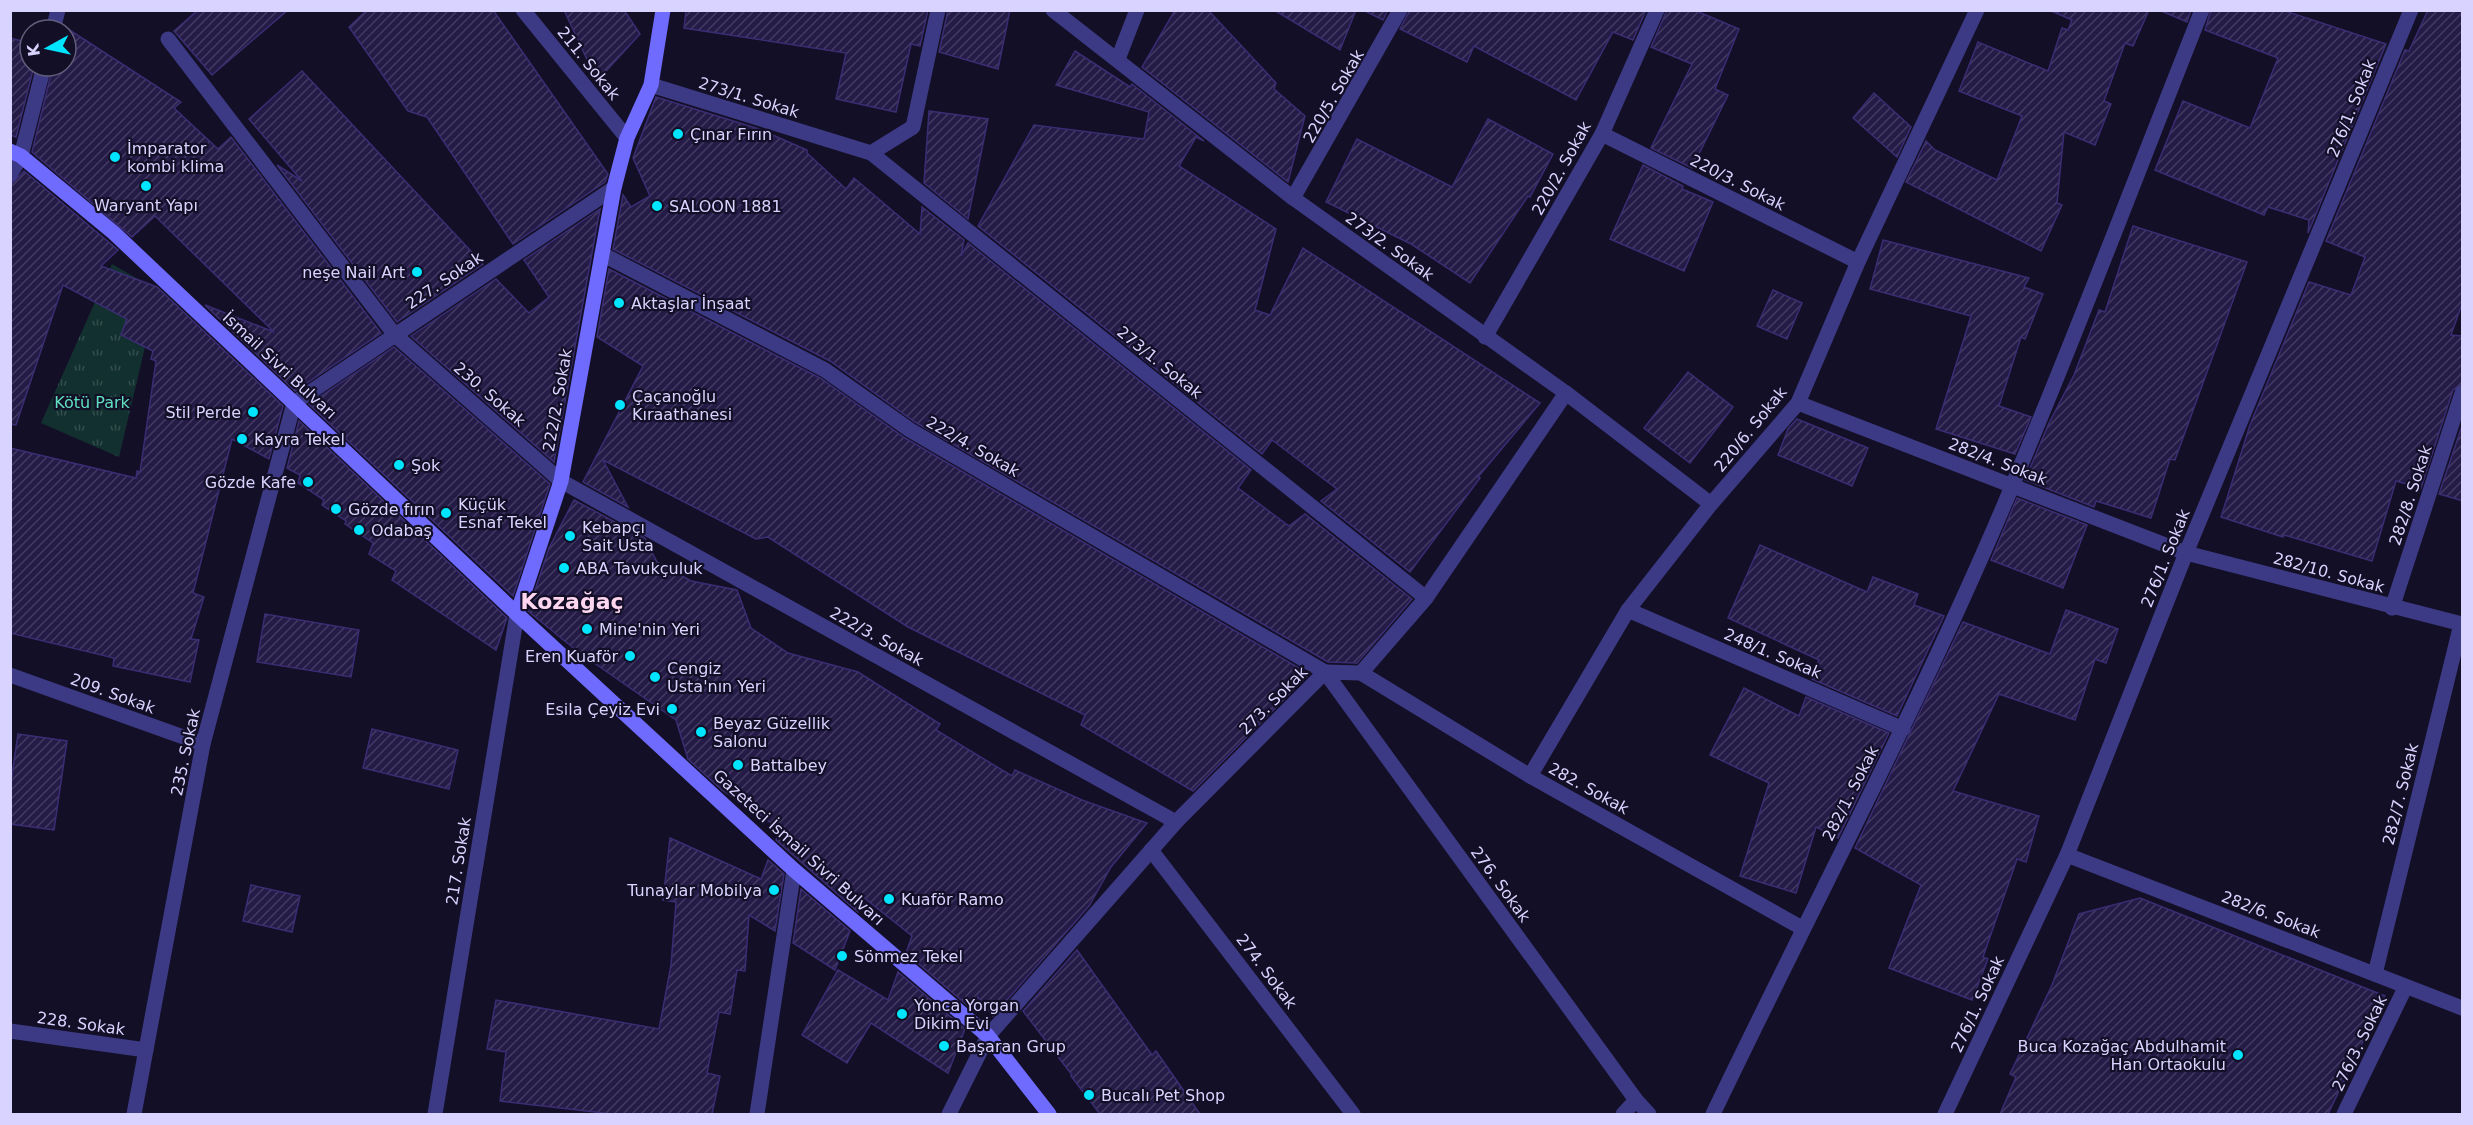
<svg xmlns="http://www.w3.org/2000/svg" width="2473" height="1125" font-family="'DejaVu Sans',sans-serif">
<defs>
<pattern id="grass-tufts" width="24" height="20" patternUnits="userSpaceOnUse" patternTransform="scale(1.5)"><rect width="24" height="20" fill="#12302f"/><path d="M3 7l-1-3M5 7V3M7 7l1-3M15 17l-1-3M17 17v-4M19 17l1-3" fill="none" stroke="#344d4e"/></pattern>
<pattern id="building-hatch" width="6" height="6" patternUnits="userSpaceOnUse" patternTransform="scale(1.5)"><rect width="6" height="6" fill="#241b47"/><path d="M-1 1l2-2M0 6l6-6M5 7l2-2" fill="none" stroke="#433b63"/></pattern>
</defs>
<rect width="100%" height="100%" fill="#130f26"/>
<path fill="url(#grass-tufts)" d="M112,264L141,281L145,347L119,457L41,423Z"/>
<g fill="url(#building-hatch)" stroke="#3b2d73" stroke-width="1.5">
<path d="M198,10H288L212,75L174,31Z"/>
<path d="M367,10H493L608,174L605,182L513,244L427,117L408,111L349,27Z"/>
<path d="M564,10H624L640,34L597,81Z"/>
<path d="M686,10H928L920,46L911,44L896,112L836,99L846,53L684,28Z"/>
<path d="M948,10H1010L998,69L939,52Z"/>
<path d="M1175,10H1208L1276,83L1274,89L1305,116L1288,182L1142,67Z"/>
<path d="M1274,10H1356L1340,50Z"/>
<path d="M1363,10H1388L1383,20Z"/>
<path d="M1410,10H1646L1633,40L1613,32L1576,100L1474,46L1467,62L1400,29Z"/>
<path d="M1667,10H1694L1739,29L1715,89L1728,95L1692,168L1651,148L1692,64L1651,47Z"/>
<path d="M2049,10H2149L2133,46L2125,43L2104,101L2111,104L2095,145L2064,132L2057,203L2062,205L2041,251L1906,182L1926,141L1935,150L1997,180L2022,116L1959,91L1978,42L2048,71L2062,28L2068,30L2072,20Z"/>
<path d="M2159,10H2191L2187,22Z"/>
<path d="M2211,10H2282L2386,44L2308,233L2309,220L2268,207L2264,215L2155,170L2183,101L2250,128L2278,58L2205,30Z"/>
<path d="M2428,10H2463V301L2451,335L2463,336V384L2453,390L2421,488L2396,481L2372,561L2284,535L2283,537L2221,517L2250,425L2309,282L2351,295L2365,257L2326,241L2405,50L2409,51Z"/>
<path d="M68,29L181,102L174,108L218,149L231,137L381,333L295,391L205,305L274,332L155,216L132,237L32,152L53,66H66Z"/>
<path d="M10,38L30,43V66H34L16,137L10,135Z"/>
<path d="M1075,51L1130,87L1132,84L1204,141L1196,137L1179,166L1276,229L1255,310L1270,315L1303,248L1540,403L1478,477L1480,478L1410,572L1321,501L1337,489L1272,440L1262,454L978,226L1034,125L1144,139L1149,112L1056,85Z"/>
<path d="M302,71L483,264L397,322L277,165L302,181L249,119Z"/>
<path d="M1874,93L1911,127L1897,157L1853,118Z"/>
<path d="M656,97L759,129L807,150V153L846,189L854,178L920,234L922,207L964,240L961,256L968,243L1251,470L1238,488L1289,526L1305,514L1412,599L1357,663L1328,662L915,422L830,361L613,249L623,195L631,207L650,196L633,158Z"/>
<path d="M929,111L988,119L968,219L924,183Z"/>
<path d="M1488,119L1553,154L1530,197L1528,196L1470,283L1411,244L1326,202L1357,139L1452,187Z"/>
<path d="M1643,165L1683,186L1682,189L1713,202L1684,271L1610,239Z"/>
<path d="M24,171L118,250L101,266L157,287L283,406L269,459L232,439L193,593L204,597L191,639L199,640L190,682L113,666L114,658L10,633V448L136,478L137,471L140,472L156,361L151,359L153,351L121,335L127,319L63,285L16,425L10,424V186Z"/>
<path d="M600,209L554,462L411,336L496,279L529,313L549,297L524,260Z"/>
<path d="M2133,226L2247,262L2175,460L2170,459L2151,518L2096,501L2094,507L2025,480L2049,423L2074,375L2099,310L2105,312Z"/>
<path d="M1883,240L2029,278L2024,287L2043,294L2025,339L2021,337L1999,406L2031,417L2015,454L1936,429L1971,316L1870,289Z"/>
<path d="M609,269L820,378L905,438L1309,674L1193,791L1081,725L1085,715L908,627L768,537L756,539L603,460L628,507L583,482L643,366L597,337Z"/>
<path d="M1773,290L1802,303L1787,339L1757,326Z"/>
<path d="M394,347L550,484L513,596L309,404Z"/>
<path d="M1688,372L1733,407L1690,463L1644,428Z"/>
<path d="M1797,419L1868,448L1852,486L1778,455L1788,429Z"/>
<path d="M299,421L507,618L496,650L392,580L396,571L369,554L373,543L345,524L346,521L322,505L324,500L298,483L300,475L287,468Z"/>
<path d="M2463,423V501L2439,494Z"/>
<path d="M2017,498L2087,525L2063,588L1991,560Z"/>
<path d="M574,500L645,538L657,562L691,581L737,590L751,628L788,653L858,672L940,724L936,730L1012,776L1015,770L1082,800L1147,823L1111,867L1089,906L993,1016L978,997L973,1010L906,953L912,936L863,897L858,912L776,840L780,829L722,790L688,759L676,720L577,651L528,611L549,548Z"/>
<path d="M1760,545L1867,592L1873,577L1918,594L1914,605L1944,616L1897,716L1812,679L1819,660L1728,618Z"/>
<path d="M2066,610L2118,629L2106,663L2095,659L2075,720L1999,694L1953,791L2039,816L2026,862L2017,859L1983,957L1988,959L1972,1000L1889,968L1921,885L1855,848L1963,622L2050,654Z"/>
<path d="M265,614L359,630L351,677L257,662Z"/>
<path d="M1744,688L1799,716L1806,697L1889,733L1838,838L1816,827L1796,893L1740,876L1769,783L1710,755Z"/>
<path d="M372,729L458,750L449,789L363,768Z"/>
<path d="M18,734L67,741L54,830L10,824V789Z"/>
<path d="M670,838L761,879L768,860L784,874L775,931L749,915L745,971L737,970L730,1014L719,1012L707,1073L720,1076L712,1114H612L500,1101L506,1052L487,1049L496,1000L659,1029L671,965L676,902L663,900Z"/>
<path d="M251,885L300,896L292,932L243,921Z"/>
<path d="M801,889L850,931L835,970L793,943Z"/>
<path d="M2140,898L2385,996L2328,1114H2000L2016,1077L2010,1074L2052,985L2079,914Z"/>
<path d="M1077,950L1152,1055L1156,1051L1200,1114H1100L1071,1076L1072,1075L1023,1011Z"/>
<path d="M838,970L888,1000L898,972L965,1029L948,1073L871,1023L847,1063L802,1035Z"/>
</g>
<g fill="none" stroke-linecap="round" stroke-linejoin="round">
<g stroke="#3d3a85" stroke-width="15">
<path d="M523,10L627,138"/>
<path d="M1053,10L1293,198L1566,393L1711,504"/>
<path d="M53,30L58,10"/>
<path d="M168,39L395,335L561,481L1176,822"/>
<path d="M1118,59L1137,10"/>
<path d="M651,85L871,153L913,127L938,10"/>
<path d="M1602,134L1858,262"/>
<path d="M871,153L1426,598"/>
<path d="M10,175L21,156L44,66"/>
<path d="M1293,198L1400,10"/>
<path d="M602,254L825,370L910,430L1325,672L1636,1100L1649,1114"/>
<path d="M1485,337L1602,134L1657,10"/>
<path d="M1798,403L2186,553L2462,624"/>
<path d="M2392,608L2462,393"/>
<path d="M1628,610L1903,729"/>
<path d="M1361,673L1530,776L1802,928"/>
<path d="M10,675L203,744"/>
<path d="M1530,776L1628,610L1711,504L1798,403L1858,262L1977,10"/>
<path d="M1151,850L1353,1114"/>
<path d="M2067,855L2462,1008"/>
<path d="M2375,974L2461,624"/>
<path d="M10,1031L146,1050"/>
<path d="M134,1114L203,744L294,403L614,188"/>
<path d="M435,1114L517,614"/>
<path d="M757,1114L794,870"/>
<path d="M949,1114L988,1036L1176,822L1325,672L1361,673L1426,598L1566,393"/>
<path d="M1623,1114L1636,1100"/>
<path d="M1713,1114C1813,905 1923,699 2013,484C2079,328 2139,168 2202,10"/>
<path d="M1945,1114L2067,855L2186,553L2411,10"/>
<path d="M2344,1114L2405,988"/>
</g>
<g stroke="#6f6bff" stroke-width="15">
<path d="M10,151L21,156L114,233L517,614L794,870L988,1036L1049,1114"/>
<path d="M517,614L561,481L614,188L627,138L651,85L663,10"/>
</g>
</g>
<g fill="#00e5ff" stroke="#130f26" stroke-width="2">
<circle cx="678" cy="134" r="6"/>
<circle cx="115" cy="157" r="6"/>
<circle cx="146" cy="186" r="6"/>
<circle cx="657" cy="206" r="6"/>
<circle cx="417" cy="272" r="6"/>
<circle cx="619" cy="303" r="6"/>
<circle cx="620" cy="405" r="6"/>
<circle cx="253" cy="412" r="6"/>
<circle cx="242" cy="439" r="6"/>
<circle cx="399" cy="465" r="6"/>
<circle cx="308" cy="482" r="6"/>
<circle cx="336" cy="509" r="6"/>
<circle cx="446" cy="513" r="6"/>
<circle cx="359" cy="530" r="6"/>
<circle cx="570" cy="536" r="6"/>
<circle cx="564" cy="568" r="6"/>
<circle cx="587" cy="629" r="6"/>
<circle cx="630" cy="656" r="6"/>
<circle cx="655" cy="677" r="6"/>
<circle cx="672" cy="709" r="6"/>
<circle cx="701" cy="732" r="6"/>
<circle cx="738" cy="765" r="6"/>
<circle cx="774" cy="890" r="6"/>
<circle cx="889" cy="899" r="6"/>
<circle cx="842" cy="956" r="6"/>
<circle cx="902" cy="1014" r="6"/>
<circle cx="944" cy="1046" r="6"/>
<circle cx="2238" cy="1055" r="6"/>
<circle cx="1089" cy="1095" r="6"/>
</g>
<g text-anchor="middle" stroke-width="4.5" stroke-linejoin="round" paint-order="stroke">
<g font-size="16" fill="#d9d4ff" stroke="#130f26">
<text transform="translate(589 63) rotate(51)" y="6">211. Sokak</text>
<text transform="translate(1333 96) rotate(-60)" y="6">220/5. Sokak</text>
<text transform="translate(749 97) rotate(17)" y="6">273/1. Sokak</text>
<text transform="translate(2351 108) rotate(-68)" y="6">276/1. Sokak</text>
<text transform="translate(1561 168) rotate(-61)" y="6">220/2. Sokak</text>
<text transform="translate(1738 182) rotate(27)" y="6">220/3. Sokak</text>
<text transform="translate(1390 246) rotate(36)" y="6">273/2. Sokak</text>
<text transform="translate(444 280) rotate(-34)" y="6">227. Sokak</text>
<text transform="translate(1160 362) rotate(39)" y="6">273/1. Sokak</text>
<text transform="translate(280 365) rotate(43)" y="6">İsmail Sivri Bulvarı</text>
<text transform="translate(490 394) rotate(41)" y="6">230. Sokak</text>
<text transform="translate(557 400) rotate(-80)" y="6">222/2. Sokak</text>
<text transform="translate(1750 429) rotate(-51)" y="6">220/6. Sokak</text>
<text transform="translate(973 446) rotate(30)" y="6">222/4. Sokak</text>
<text transform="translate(1998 461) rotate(21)" y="6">282/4. Sokak</text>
<text transform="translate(2410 495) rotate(-72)" y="6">282/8. Sokak</text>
<text transform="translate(2165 558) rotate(-68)" y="6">276/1. Sokak</text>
<text transform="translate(2329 572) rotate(15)" y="6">282/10. Sokak</text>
<text transform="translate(877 636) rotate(29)" y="6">222/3. Sokak</text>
<text transform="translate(1773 653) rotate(23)" y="6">248/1. Sokak</text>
<text transform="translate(113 693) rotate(20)" y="6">209. Sokak</text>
<text transform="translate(1273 700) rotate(-45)" y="6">273. Sokak</text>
<text transform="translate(185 752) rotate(-78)" y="6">235. Sokak</text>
<text transform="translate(1589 788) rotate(29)" y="6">282. Sokak</text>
<text transform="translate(1850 793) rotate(-63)" y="6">282/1. Sokak</text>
<text transform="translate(2400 794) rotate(-76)" y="6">282/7. Sokak</text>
<text transform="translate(799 847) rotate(42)" y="6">Gazeteci İsmail Sivri Bulvarı</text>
<text transform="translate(458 861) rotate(-81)" y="6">217. Sokak</text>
<text transform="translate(1501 884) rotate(54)" y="6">276. Sokak</text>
<text transform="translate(2271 914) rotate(21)" y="6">282/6. Sokak</text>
<text transform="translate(1267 971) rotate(53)" y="6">274. Sokak</text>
<text transform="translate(1977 1004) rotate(-65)" y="6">276/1. Sokak</text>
<text transform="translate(81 1023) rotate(8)" y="6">228. Sokak</text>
<text transform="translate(2359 1043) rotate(-64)" y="6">276/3. Sokak</text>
</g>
<g font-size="16" fill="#d9d4ff" stroke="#130f26" text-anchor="start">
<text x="690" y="140">Çınar Fırın</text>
<text x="127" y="154">İmparator<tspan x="127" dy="18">kombi klima</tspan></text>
<text x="146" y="211" text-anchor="middle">Waryant Yapı</text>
<text x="669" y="212">SALOON 1881</text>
<text x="405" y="278" text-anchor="end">neşe Nail Art</text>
<text x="631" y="309">Aktaşlar İnşaat</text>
<text x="632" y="402">Çaçanoğlu<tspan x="632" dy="18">Kıraathanesi</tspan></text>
<text x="241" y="418" text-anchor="end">Stil Perde</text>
<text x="254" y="445">Kayra Tekel</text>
<text x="411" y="471">Şok</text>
<text x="296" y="488" text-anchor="end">Gözde Kafe</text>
<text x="458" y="510">Küçük<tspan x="458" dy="18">Esnaf Tekel</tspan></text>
<text x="348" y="515">Gözde fırın</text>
<text x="582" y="533">Kebapçı<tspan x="582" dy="18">Sait Usta</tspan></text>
<text x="371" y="536">Odabaş</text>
<text x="576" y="574">ABA Tavukçuluk</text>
<text x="599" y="635">Mine'nin Yeri</text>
<text x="618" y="662" text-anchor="end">Eren Kuaför</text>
<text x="667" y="674">Cengiz<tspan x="667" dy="18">Usta'nın Yeri</tspan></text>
<text x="660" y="715" text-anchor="end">Esila Çeyiz Evi</text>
<text x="713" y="729">Beyaz Güzellik<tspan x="713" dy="18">Salonu</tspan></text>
<text x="750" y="771">Battalbey</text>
<text x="762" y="896" text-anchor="end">Tunaylar Mobilya</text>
<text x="901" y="905">Kuaför Ramo</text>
<text x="854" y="962">Sönmez Tekel</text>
<text x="914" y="1011">Yonca Yorgan<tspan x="914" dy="18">Dikim Evi</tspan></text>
<text x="956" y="1052">Başaran Grup</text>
<text x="2226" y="1052" text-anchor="end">Buca Kozağaç Abdulhamit<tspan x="2226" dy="18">Han Ortaokulu</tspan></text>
<text x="1101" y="1101">Bucalı Pet Shop</text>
</g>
<g font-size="16" fill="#5fe0c0" stroke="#130f26">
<text x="92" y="408">Kötü Park</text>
</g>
<g font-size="22" font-weight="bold" fill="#ffd6f0" stroke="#130f26">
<text x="572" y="609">Kozağaç</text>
</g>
</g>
<rect width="2473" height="1125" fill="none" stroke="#d9d4ff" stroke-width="24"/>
<g transform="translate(48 48) rotate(262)"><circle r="28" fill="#130f26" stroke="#625e7d" stroke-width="1.5"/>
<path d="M0-4.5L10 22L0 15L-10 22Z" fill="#00e5ff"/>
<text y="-9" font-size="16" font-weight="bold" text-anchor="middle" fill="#d9d4ff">K</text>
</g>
</svg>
